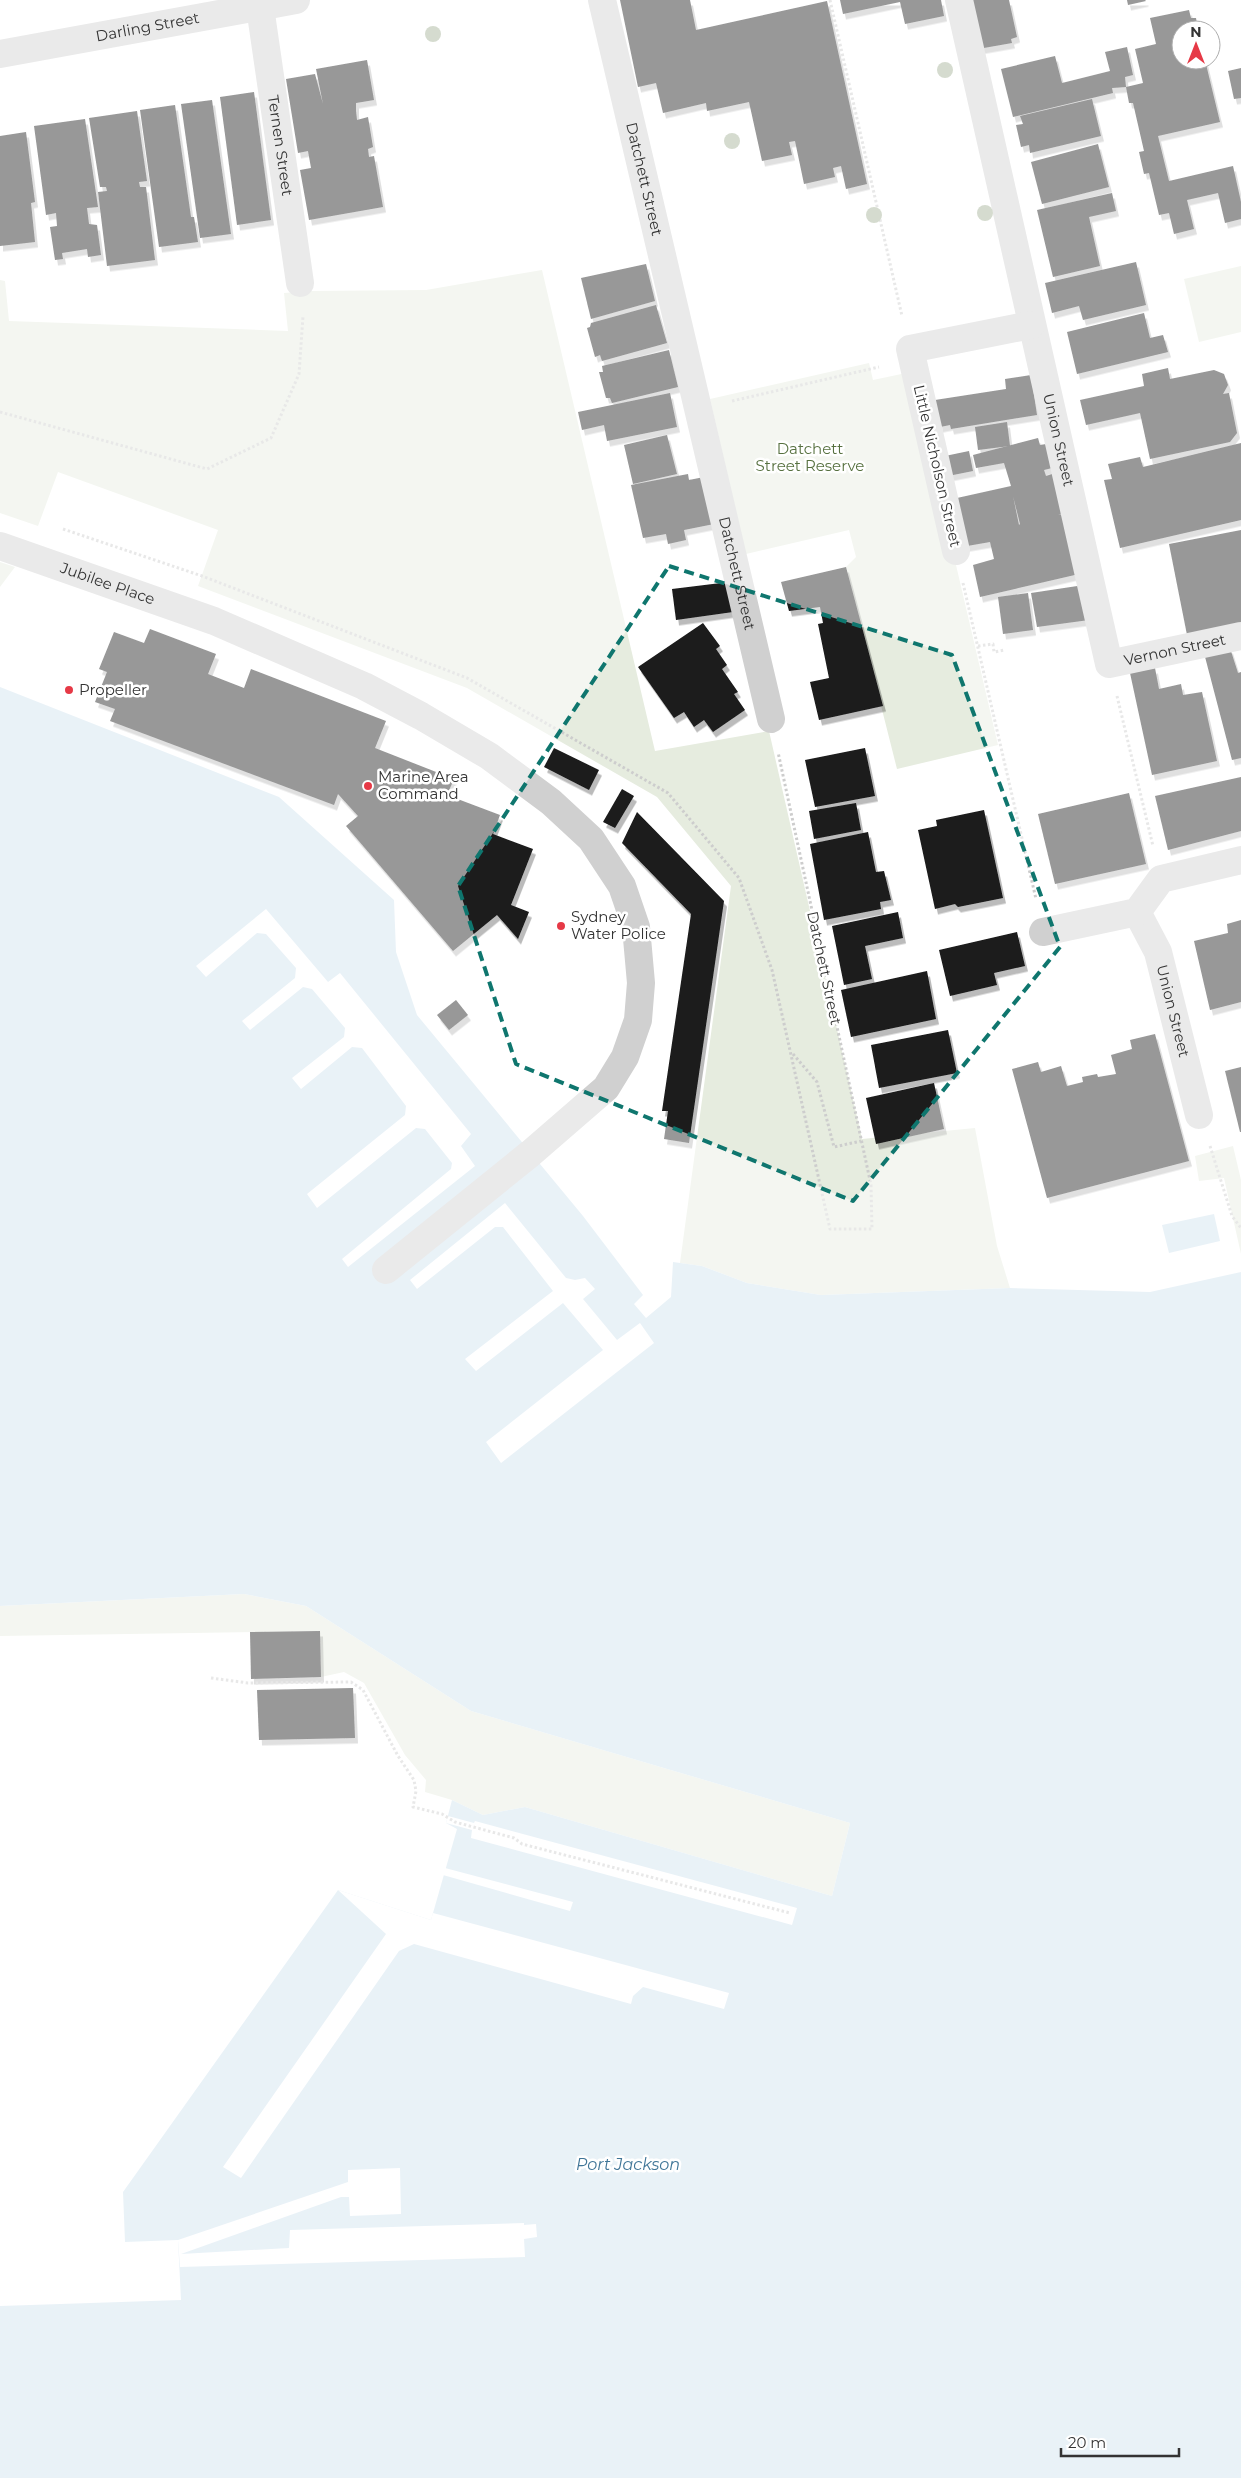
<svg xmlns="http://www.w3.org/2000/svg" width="1241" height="2478" font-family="Montserrat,sans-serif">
<defs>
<filter id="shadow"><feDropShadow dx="3" dy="5.5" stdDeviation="0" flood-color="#0004"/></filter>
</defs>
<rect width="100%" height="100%" fill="#fff"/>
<g fill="#e6ecdf">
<path d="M1241,266V332L1199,342L1184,279Z"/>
<path d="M542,270L655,751L769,731L862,1139L975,1128L997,1246L1010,1288L821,1295L747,1283L702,1266L680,1263L731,886L657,797L467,688L198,586L218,530L58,472L38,526L0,513V280L5,281L9,321L288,331L284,293L310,291L426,290Z"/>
<path d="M869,363L873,380L911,372L998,745L897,769L846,567L856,557L849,530L746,554L710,399Z"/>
<path d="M0,562L15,567L0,587Z"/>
<path d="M1233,1146L1241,1180V1254L1224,1178L1199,1181L1195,1156Z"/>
<path d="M244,1594L306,1606L471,1711L850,1823L832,1896L525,1807L483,1815L452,1800L425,1792L426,1780L405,1755L364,1683L344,1672L321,1677L320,1631L0,1636V1606Z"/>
</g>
<g fill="#cfe2ee">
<path d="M0,687L279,797L394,900L396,952L417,1015L583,1216L643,1295L634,1304L646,1318L671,1297L673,1262L702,1266L747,1283L821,1295L1010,1288L1150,1292L1241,1272V2478H0V2306L181,2300L178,2240L125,2242L123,2192L338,1890L431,1920L457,1829L446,1823L452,1800L483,1815L525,1807L832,1896L850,1823L471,1711L306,1606L244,1594L0,1606Z"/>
<path d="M1214,1214L1220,1241L1169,1253L1162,1225Z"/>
</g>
<g fill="#fff">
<path d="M266,909L328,982L340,973L471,1134L461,1146L475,1166L348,1267L342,1259L451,1169L452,1163L425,1129L416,1128L317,1208L307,1194L405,1115L406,1106L362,1048L352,1047L301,1089L292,1078L344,1037L345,1028L312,989L303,987L250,1030L242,1021L295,978L296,968L266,934L257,933L206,977L196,966Z"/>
<path d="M505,1203L566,1278L575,1280L585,1278L595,1289L583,1299L617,1340L640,1323L654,1343L501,1463L486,1442L603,1350L563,1303L476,1371L465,1359L553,1291L503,1227H495L417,1289L410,1280Z"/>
<path d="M448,1816L474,1823L475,1821L797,1908L792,1925L471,1838L472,1830L446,1823Z"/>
<path d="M445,1868L573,1902L570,1911L443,1875Z"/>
<path d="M338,1890L431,1920L433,1913L729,1993L724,2009L643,1987L633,1996L631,2004L414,1944L399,1951L241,2178L223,2167L386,1934Z"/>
<path d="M400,2168L401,2214L350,2216L349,2197H341L181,2254L289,2248L290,2230L524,2223V2225L536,2224L537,2237L524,2239L525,2257L180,2267L178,2240L348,2182V2170Z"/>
</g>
<g fill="#1a1a1a" fill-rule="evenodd" filter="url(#shadow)">
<path d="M620,0H690L696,30L827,1L867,184L846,189L841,166L833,168L835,177L804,184L795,141L789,142L792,155L762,161L749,102L707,111L706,103L663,113L656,83L638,87Z"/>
<path d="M840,0H941L944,16L905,24L900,2L843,14Z"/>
<path d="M967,0H1009L1017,37L1011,39L1012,43L978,49Z"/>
<path d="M1127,0H1145L1146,1L1128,5Z"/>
<path d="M1189,10L1191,18H1196L1198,30H1181V60H1205L1220,122L1158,136L1169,181L1233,166L1241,202V219L1225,223L1218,193L1187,200L1194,229L1174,234L1169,213L1159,215L1149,173L1144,174L1139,152L1144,151L1133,103H1129L1126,87L1143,83L1135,49L1156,44L1150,18Z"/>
<path d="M1127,47L1133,75L1125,77L1126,87L1112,88L1113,93L1013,117L1001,69L1055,56L1062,83L1110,71L1105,52Z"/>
<path d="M367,60L374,100L356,103V111L357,120L368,117L373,147L368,149L369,157L374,156L383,207L309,220L300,170L311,168L308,151L298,153L286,79L315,74L323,104L316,69Z"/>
<path d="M1241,68V98L1234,99L1228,71Z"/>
<path d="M254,92L271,220L237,225L220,97Z"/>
<path d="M1092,99L1101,136L1030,153L1029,145L1021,147L1016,125L1023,124L1020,116Z"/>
<path d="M212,100L231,234L200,238L181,104Z"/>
<path d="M175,105L191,217H194L198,242L159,247L140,110Z"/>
<path d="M137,111L147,181L139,182L140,187H146L155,260L107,266L98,192L107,191L106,187H100L89,118Z"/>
<path d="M85,119L98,207L87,208L89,224L97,225L101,255L88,257L87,249L62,253L63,259L55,260L50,227L57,226L56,213L46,215L34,126Z"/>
<path d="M26,132L35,202L31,203L35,242L0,246V136Z"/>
<path d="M1098,144L1109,187L1042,204L1031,162Z"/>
<path d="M1112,193L1116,211L1089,217L1100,266L1053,277L1037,210Z"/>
<path d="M1136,262L1146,305L1083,320L1079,306L1052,313L1045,283Z"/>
<path d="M646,264L655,301L591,319L581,278Z"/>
<path d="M656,305L667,343L602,361L600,355L595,357L587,328L590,327L591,323Z"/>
<path d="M1144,313L1150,338L1163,335L1168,352L1077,374L1067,332Z"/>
<path d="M669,350L678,387L612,403L610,398H606L599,372H603L602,366Z"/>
<path d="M1168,368L1170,379L1214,370L1224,374L1228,385L1223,394L1229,393L1237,433L1230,442L1150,459L1140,413L1086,425L1080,400L1144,386L1142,374Z"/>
<path d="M1031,375L1037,415L951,429L950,425L940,427L935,400L1006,389L1005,379Z"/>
<path d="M670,393L677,427L607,441L604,425L582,430L578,412Z"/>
<path d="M1007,422L1010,446L978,450L975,427Z"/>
<path d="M667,435L677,474L633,484L624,445Z"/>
<path d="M1038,438L1040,445L1046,444L1052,468L1044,470L1046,476L1055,473L1065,513L1058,515L1066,514L1079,574L980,597L973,565L994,559L990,542L967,546L957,498L1011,486L1004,463L976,468L973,455ZM1013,496L1020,524L1019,525Z"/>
<path d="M1241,443V520L1120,548L1104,480L1112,479L1108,464L1140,457L1143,467Z"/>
<path d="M969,451L973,471L948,476L945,456Z"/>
<path d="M688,474L689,480L704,477L714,524L684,530L686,540L668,544L666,534L643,538L631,485Z"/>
<path d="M1241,530V624L1187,635L1169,544Z"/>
<path d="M846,567L883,706L819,720L810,682L829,678L818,624L823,623L820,607L789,611L781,582Z"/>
<path d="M729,582L733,612L676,620L672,589Z"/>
<path d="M1084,585L1089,620L1037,627L1031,593Z"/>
<path d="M1028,593L1033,630L1003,634L998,597Z"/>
<path d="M703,623L720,646L716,649L727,665L722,669L738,692L734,694L745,710L713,732L704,720L694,727L684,712L674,718L638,667Z"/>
<path d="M150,629L216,654L208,674L244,688L251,669L386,721L375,748L454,779L447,795L500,815L493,834L533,849L511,905L529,912L518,939L497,915L453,951L346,826L358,816L338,794L334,805L110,721L115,709L95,702L107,672L99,669L114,632L144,643Z"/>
<path d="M1230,648L1238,673L1241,672V758L1232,760L1204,653Z"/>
<path d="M1155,668L1159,689L1181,684L1183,695L1202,692L1217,761L1152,775L1130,673Z"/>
<path d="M554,748L599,770L589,790L544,767Z"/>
<path d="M865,748L875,796L815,807L805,760Z"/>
<path d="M1241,777V831L1168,850L1155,796Z"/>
<path d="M622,789L634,796L615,828L603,822Z"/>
<path d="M1129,793L1146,864L1055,884L1038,814Z"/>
<path d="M856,803L861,830L814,839L809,811Z"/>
<path d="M984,810L1003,898L958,907L955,904L935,909L918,830L937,826L936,820Z"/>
<path d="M637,812L724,901L689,1143L664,1139L668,1111H662L691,914L622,843Z"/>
<path d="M868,832L876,872L884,871L891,900L880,902L881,909L824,920L810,844Z"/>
<path d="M898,912L903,938L865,946L872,979L844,985L832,926Z"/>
<path d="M1241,920V1002L1210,1010L1194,941L1228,933L1227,924Z"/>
<path d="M1017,932L1025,966L994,973L997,985L950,996L939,950Z"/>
<path d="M927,971L936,1019L851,1037L841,990Z"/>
<path d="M456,1000L468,1015L449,1030L437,1015Z"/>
<path d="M948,1030L957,1073L879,1088L871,1045Z"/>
<path d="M1155,1034L1189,1161L1047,1198L1012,1069L1038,1062L1041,1072L1061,1066L1067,1086L1083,1082L1082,1077L1097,1074L1098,1077L1116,1074L1111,1055L1132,1049L1130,1040Z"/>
<path d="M1241,1067V1132H1240L1225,1071Z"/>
<path d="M934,1083L944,1129L876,1144L866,1098Z"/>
<path d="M320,1631L321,1677L251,1679L250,1632Z"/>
<path d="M353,1688L355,1738L259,1740L257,1690Z"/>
</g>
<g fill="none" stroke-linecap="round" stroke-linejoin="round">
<g stroke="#cdcdcd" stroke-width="3" stroke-dasharray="2.5 2.5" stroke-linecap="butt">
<path d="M830,0L902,316"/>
<path d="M732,401L879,367"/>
<path d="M0,412L207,469L271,438L299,374L303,316"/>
<path d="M63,529L202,576L467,678L668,793L739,878L772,970L830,1229H872L871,1185L778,752"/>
<path d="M963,583L1036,899"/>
<path d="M978,646L993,644L994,652L1005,650"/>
<path d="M1117,696L1153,846"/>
<path d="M793,1054L817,1082L834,1147L861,1141"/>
<path d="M1210,1146L1232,1216L1241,1228"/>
<path d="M211,1678L248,1683L351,1682L363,1690L398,1756L414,1780L416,1791L413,1807L442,1814L455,1822L514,1838L522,1844L790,1913"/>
</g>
<g stroke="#d0d0d0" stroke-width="28">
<path id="s1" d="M602,0L771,719"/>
<path id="s2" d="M959,0L1109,664L1241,636"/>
<path id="s3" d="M260,7L300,283"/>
<path id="s4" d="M0,54L296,0"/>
<path id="s5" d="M0,546L214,621L364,686L421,716L489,756L551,802L591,839L622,886L636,927L641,983L638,1020L625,1057L606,1088L531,1153L386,1270"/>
<path d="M956,551L910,349L1031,325"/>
<path id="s6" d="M1137,912L1158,952L1199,1115"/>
<path d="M1043,932L1137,912L1161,879L1241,860"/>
</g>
</g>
<g fill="#a2b095">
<circle cx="433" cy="34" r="8"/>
<circle cx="945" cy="70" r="8"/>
<circle cx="732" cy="141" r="8"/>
<circle cx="985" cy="213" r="8"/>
<circle cx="874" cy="215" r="8"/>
</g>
<path d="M0 0H1241V2478H0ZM669,566L952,655L1060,947L853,1201L516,1064L458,886Z" fill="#fff" fill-opacity=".55" fill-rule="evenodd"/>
<path fill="none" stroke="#0f766e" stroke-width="4" stroke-dasharray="10 6" stroke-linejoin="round" d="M669,566L952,655L1060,947L853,1201L516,1064L458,886Z"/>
<g fill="#e63946" stroke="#fff" stroke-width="2">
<circle cx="69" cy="690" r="5"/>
<circle cx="368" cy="786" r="5"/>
<circle cx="561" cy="926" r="5"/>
</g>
<g text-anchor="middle" stroke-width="5" stroke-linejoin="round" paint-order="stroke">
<g font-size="15" fill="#333" stroke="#fff">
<text dy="5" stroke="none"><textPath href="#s4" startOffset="150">Darling Street</textPath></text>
<text dy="5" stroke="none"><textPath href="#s3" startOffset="140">Ternen Street</textPath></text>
<text dy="5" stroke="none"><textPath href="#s1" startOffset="184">Datchett Street</textPath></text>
<text dy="5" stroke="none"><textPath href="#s2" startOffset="451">Union Street</textPath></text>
<text transform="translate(937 466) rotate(77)" y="5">Little Nicholson Street</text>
<text dy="5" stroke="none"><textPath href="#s1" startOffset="589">Datchett Street</textPath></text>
<text dy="5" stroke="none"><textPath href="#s5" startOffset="114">Jubilee Place</textPath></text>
<text dy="5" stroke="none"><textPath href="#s2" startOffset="748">Vernon Street</textPath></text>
<text transform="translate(824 968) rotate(78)" y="5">Datchett Street</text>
<text dy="5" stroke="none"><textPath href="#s6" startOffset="106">Union Street</textPath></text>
</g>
<g font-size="15" fill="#56703f" stroke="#fff">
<text x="810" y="454">Datchett<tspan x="810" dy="17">Street Reserve</tspan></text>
</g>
<g font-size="15" fill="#333" stroke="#fff" text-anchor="start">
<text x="79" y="695">Propeller</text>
<text x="378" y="782">Marine Area<tspan x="378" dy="17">Command</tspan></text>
<text x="571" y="922">Sydney<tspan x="571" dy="17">Water Police</tspan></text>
</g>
<g font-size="16" font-style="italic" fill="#3f7597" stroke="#fff">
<text x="628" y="2170">Port Jackson</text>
</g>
</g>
<g transform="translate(1196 45)"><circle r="24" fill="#ffffff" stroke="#adadad"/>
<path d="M0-4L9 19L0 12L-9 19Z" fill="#e63946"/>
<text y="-8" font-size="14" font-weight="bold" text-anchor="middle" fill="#333333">N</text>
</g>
<path d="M1061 2448v8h118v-8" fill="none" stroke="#333333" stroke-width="2.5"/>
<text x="1068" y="2448" font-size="15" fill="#333333" stroke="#ffffff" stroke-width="4" paint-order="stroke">20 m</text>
</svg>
